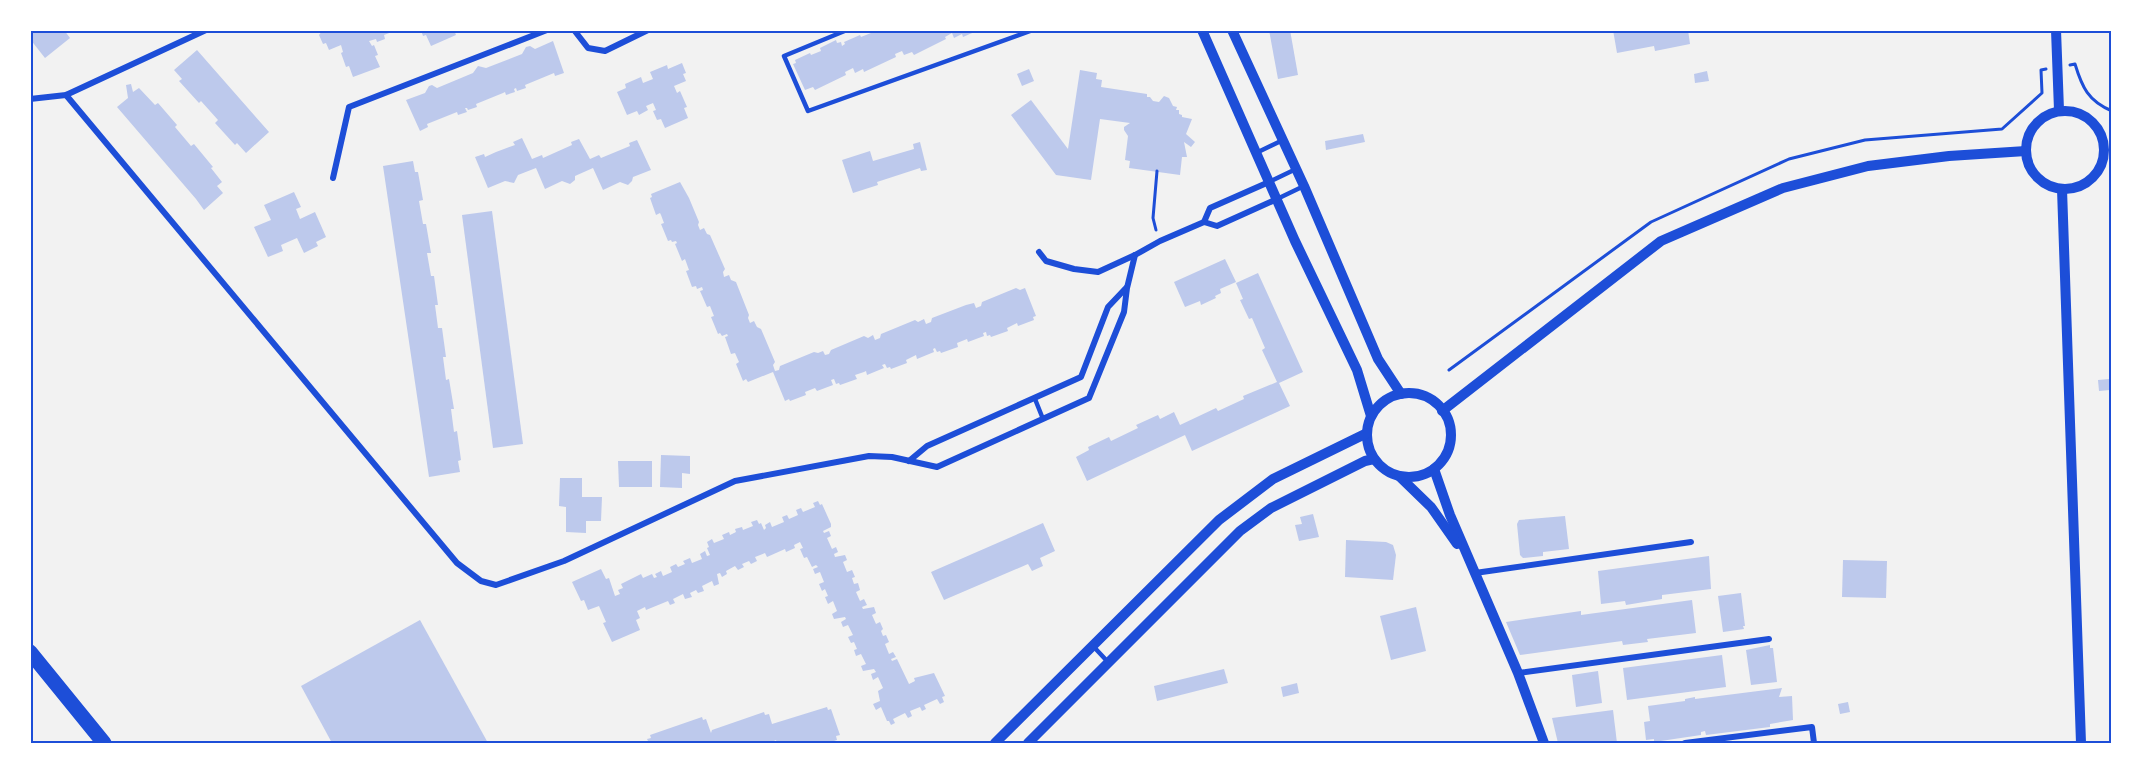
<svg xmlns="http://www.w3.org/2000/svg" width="2142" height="773" font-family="'Open Sans',sans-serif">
<rect width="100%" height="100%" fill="#f2f2f2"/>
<g fill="#bdc9ec">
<path d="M30,30H64L70,38L45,58L30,39Z"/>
<path d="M323,30H397L384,35L385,39L377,42L376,39L369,41L372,46L374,45L378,55L375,56L380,67L353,77L349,66L346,67L341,53L343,52L341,45L329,50L326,43L323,44L319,35Z"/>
<path d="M421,30H454L456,35L431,46L426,35L423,36Z"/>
<path d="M870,30H979L963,37L962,34L954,38L952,33L945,37L946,39L914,55L912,52L904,55L902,51L895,54L896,57L864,72L863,69L855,73L853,68L845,72L846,75L815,90L813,87L805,90L793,64L796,63L795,60L810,53L811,55L821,51L820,48L836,40L837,43L841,42L842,46L845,44L844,42L860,35L861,37L871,33Z"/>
<path d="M1269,30H1290L1298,75L1278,79Z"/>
<path d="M1613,30H1688L1690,44L1655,51L1654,46L1617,53Z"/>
<path d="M553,41L564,73L555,76L554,73L525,85L526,88L517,91L516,88L514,89L515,92L506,95L505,92L503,93L476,104L477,107L468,110L467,108H465L467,112L458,115L457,112L427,124L428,127L420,131L406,100L425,93L429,86L432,85L437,88L473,73L478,66L486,68L522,54L526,47L530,46L535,49Z"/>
<path d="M197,50L269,132L246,153L237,143L235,145L215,123L218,120L201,101L199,103L179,81L182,79L174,70Z"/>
<path d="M682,63L686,73L683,74L686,81L674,86L677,93L680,91L687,107L684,108L688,118L665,128L661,119L657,120L653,111L656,110L653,103L646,106L648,110L639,115L637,111L627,115L617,92L626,88L625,84L641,77L643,83L653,79L650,72L667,65L668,69Z"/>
<path d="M1029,69L1034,81L1022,86L1017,74Z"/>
<path d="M1080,70L1097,73L1096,79L1102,80L1101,87L1147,94V97H1150L1153,101L1159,102L1164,96L1169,98L1173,106L1177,107L1176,110H1179V114L1182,115V117L1192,119L1186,134L1195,142L1191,147L1184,142L1187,157H1182L1180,175L1129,168L1130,161L1125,160L1128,136L1124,130V127L1130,123L1100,119L1091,180L1056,175L1011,115L1031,100L1068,149Z"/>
<path d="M1707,71L1709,81L1695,83L1694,74Z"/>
<path d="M131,84L133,92L139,88L155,105L158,103L177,125L175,127L191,146L194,144L213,167L211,168L222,182L217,186L223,193L204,210L196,199L117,107L128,98L126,85Z"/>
<path d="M1363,134L1365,142L1326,150L1325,141Z"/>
<path d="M522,138L532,159L542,155L543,158L572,145L571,142L579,139L590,159L599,155L601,158L630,146L629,143L637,140L651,170L633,177L632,181L628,185L620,182L603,190L593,168L575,176V180L570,184L562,181L545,189L536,168L518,175L514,183L505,181L488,188L475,157L484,154L485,157L496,152L515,145L513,142Z"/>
<path d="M920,142L927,170L921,171L920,168L877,182L878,185L853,193L842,160L870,151L873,161L914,149L913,144Z"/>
<path d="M413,161L415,172H418L423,200L419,201L423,224H426L431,253H427L431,276H434L438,305H435L438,328H442L446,357H443L446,380L449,379L454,409H451L454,432L457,431L461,460L458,461L460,472L429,477L383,166Z"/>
<path d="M680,182L689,198L699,222L698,225L700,230L704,228L707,234L710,235L725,269L723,272L724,277L729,275L731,280L736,282L749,315L748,318L750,323L754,321L757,327L761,329L775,362L773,365L775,371L779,370L780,366L814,352L818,353L823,351L825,355L829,354L831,350L864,336L868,338L873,335L875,340L880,338L881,334L915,320L918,322L924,319L926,324L931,322L932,318L966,305L974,303L976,308L981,306L982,302L1016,288L1020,290L1025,288L1036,316L1033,317L1034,320L1018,326L1017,323L1007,328L1008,331L991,337L990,335L987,336L986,332L983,333L984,336L968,342L967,339L957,343L958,347L941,353L940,351L937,352L935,348L933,349L934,352L917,359L916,355L906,360L907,363L891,369L890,367L887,368L885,364L882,365L884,368L867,375L866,371L864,372L855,375L857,379L840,385L839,383L836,384L834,379L831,380L833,385L817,391L815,388L805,392L806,395L790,401L789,399L785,401L773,372L748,382L746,379L743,381L736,364L739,362L735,353L731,354L725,337L728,336L727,334L722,336L720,333L718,334L711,317L714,316L710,306L707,307L700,291L703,290L702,287L697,289L696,286L692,287L686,271L689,270L685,259L682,261L675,244L677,243L676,241L672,242L671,240L668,241L661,224L664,223L661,215L660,213L656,215L650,198L652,197L651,194Z"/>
<path d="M294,192L301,207L296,209L300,219L315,212L326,237L316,242L318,246L304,253L297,238L281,245L283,251L268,257L254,227L271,220L264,205Z"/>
<path d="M492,211L523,444L493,448L462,215Z"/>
<path d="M1225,259L1236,282L1220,289L1221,293L1215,296L1216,298L1201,305L1200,301L1185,307L1174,282Z"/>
<path d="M1258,273L1303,372L1279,383L1290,406L1192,451L1185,435L1087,481L1076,457L1089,450L1088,447L1109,437L1111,441L1138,428L1136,425L1158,415L1160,419L1174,412L1180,425L1216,408L1218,411L1244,399L1243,396L1277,382L1262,350L1265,348L1252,318L1249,319L1240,300L1243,299L1236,283Z"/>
<path d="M2109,379L2110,390L2099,391L2098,380Z"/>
<path d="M661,455L690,456V474L682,473V488L660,487Z"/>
<path d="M618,461H652V487H619Z"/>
<path d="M560,478H582V497H602L601,521H586V533L566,532V507L559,506Z"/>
<path d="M818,501L820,505L822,504L831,524V527L823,531L824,533L829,531L831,536L827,538L832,549L836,547L838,552L834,554L835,557L845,555L847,560L843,562L847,572L852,570L855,577L852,578L854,584L858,583L860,590L856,592L860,601L864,599L867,605L862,607L863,609L874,607L876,613L872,615L876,624L880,622L883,629L881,631L883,636L886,635L889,642L885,644L889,654L893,652L896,657L891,659L892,661L897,659L909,684L915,681L914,678L934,673L945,696L942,697L944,702L940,704L937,699L924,705L926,709L922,711L920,707L910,711L912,716L908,718L905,713L893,719L895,723L891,725L889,721H887L881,707L876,710L873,704L880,701L878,691L883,688L878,677L873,680L871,674L876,672L874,669L863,671L861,666L866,664L861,654L856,656L854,650L857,649L854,642L851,643L848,637L853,635L848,625L843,627L841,622L846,619L845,617L834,619L832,614L837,611L833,601L828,604L825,597L828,596L825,589L822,591L819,584L824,582L820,572L815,574L813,569L818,567L816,565L812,567L807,557L804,558L800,549L803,548L800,542L794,545L795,548L786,552L785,549L767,557L765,553L755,557L757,561L751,564L749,561L742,564L744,567L738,570L735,566L726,571L727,574L722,577L720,573L717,574L719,584L714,586L712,581L702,586L704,591L698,593L696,590L690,593L692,597L685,599L683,594L673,599L675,603L670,605L668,601L646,610L645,607L637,611L640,618L636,620L640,630L612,642L603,623L606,622L599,606L588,610L584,600L581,601L572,582L601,569L606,579L609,578L615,596L620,594L618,590L623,588L621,584L641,574L643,578L652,574L654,578L657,577L655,574L661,571L663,576L672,572L670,567L676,564L678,567L685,564L683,561L690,558L692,563L702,559L700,554L705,551L707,556L710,555L707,548L709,547L707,542L712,539L714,543L724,539L722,535L729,532L730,535L736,532L735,529L742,527L743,530L753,526L751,522L757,520L759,524L761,523L764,530L766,528L765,525L770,522L772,527L784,522L782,517L787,515L789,519L798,515L796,510L801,508L803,512L815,507L813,503Z"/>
<path d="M1313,514L1319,537L1299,541L1295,525L1302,524L1300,517Z"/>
<path d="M1565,516L1569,549L1543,552V556L1523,558L1520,555L1517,524L1519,520Z"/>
<path d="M1043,523L1055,551L1040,558L1043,566L1032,571L1028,564L944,600L931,572Z"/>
<path d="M1346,540L1386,542L1393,545L1396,555L1393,580L1345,577Z"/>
<path d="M1709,556L1711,589L1662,595V599L1626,605L1625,601L1601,604L1598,571Z"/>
<path d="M1843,560L1887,561L1886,598L1842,597Z"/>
<path d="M1741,593L1745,626H1743L1744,629L1723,632L1718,596Z"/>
<path d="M1692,600L1696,633L1647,639L1648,642L1623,645L1622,641L1520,655L1506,622L1581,611V615Z"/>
<path d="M1416,607L1426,651L1391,660L1380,616Z"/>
<path d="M420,620L488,743H332L301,686Z"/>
<path d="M1770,645V648H1773L1777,682L1751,685L1746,650Z"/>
<path d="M1722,655L1726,687L1627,700L1623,668Z"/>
<path d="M1224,669L1228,683L1157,701L1154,686Z"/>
<path d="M1598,671L1602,703L1576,707L1572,675Z"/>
<path d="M1297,683L1299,693L1283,697L1281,687Z"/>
<path d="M1782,688L1779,697L1792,696L1793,720L1770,724V727L1706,735L1705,731L1701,732V735L1654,742V739L1646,740L1644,722L1650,721L1648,706L1685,701V699L1695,697V699Z"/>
<path d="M1848,702L1850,712L1840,714L1838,704Z"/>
<path d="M827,707L828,710L831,709L840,735L836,736L837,740L828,743H777L776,740L774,741L775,743H649L647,739L651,738L650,735L702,717L703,720L706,719L711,733L712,730L764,712L765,715L769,714L772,724Z"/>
<path d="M1613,710L1617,743H1558L1552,718Z"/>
</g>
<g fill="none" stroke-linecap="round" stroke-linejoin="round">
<g stroke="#1d4ed8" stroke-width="3">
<path d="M2070,65L2075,64C2082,87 2088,101 2112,111"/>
<path d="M1156,230L1153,218L1157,171"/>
<path d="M1449,370L1651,222L1789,159L1865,140L2002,129L2042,93L2041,70L2046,69"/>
</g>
<g stroke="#1d4ed8" stroke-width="4.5">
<path d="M847,30L784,56L808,111L1033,30"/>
<path d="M1256,153L1283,140"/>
<path d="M1269,182L1296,169"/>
<path d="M1277,199L1304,186"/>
<path d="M1035,399L1043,419"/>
<path d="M1093,646L1107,661"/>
</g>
<g stroke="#1d4ed8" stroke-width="6">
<path d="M574,30L588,48L605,51L648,30"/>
<path d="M66,95L457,563L481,581L496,585L564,561L735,481L869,456L892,457L937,467L1089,398L1124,312L1127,288L1135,255"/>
<path d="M30,99L66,95L206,30"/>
<path d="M333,178L349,107L547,30"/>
<path d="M1204,222L1210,208L1269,182"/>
<path d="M1039,252L1046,261L1074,269L1098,272L1135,255L1160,241L1204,222L1217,226L1277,199"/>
<path d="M909,461L927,446L1081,377L1108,307L1126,288"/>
<path d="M1475,573L1691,542"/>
<path d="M1518,673L1769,639"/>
<path d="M1685,743L1812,727L1814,743"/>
</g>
<g stroke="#1d4ed8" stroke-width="10">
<path d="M1202,30L1295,241L1357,370L1371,416"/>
<path d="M1232,30L1304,186L1378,359L1401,394"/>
<path d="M2056,30L2059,110"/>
<circle cx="2065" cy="150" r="39"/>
<path d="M2062,189L2081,743"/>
<circle cx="1409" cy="435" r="42"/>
<path d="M1442,411L1661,241L1783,188L1868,166L1949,156L2026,151"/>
<path d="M1434,469L1450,515L1518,673L1544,743"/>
<path d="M1399,476L1431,507L1457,544"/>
<path d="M995,743L1219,520L1273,479L1367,433"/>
<path d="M1028,743L1240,531L1271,508L1365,461L1374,459"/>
</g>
<path stroke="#1d4ed8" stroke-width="15" d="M30,652L104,743"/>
</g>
<rect width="2142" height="773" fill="none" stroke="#ffffff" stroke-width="63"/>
<rect x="32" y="32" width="2078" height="710" fill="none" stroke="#1d4ed8" stroke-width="2"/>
</svg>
